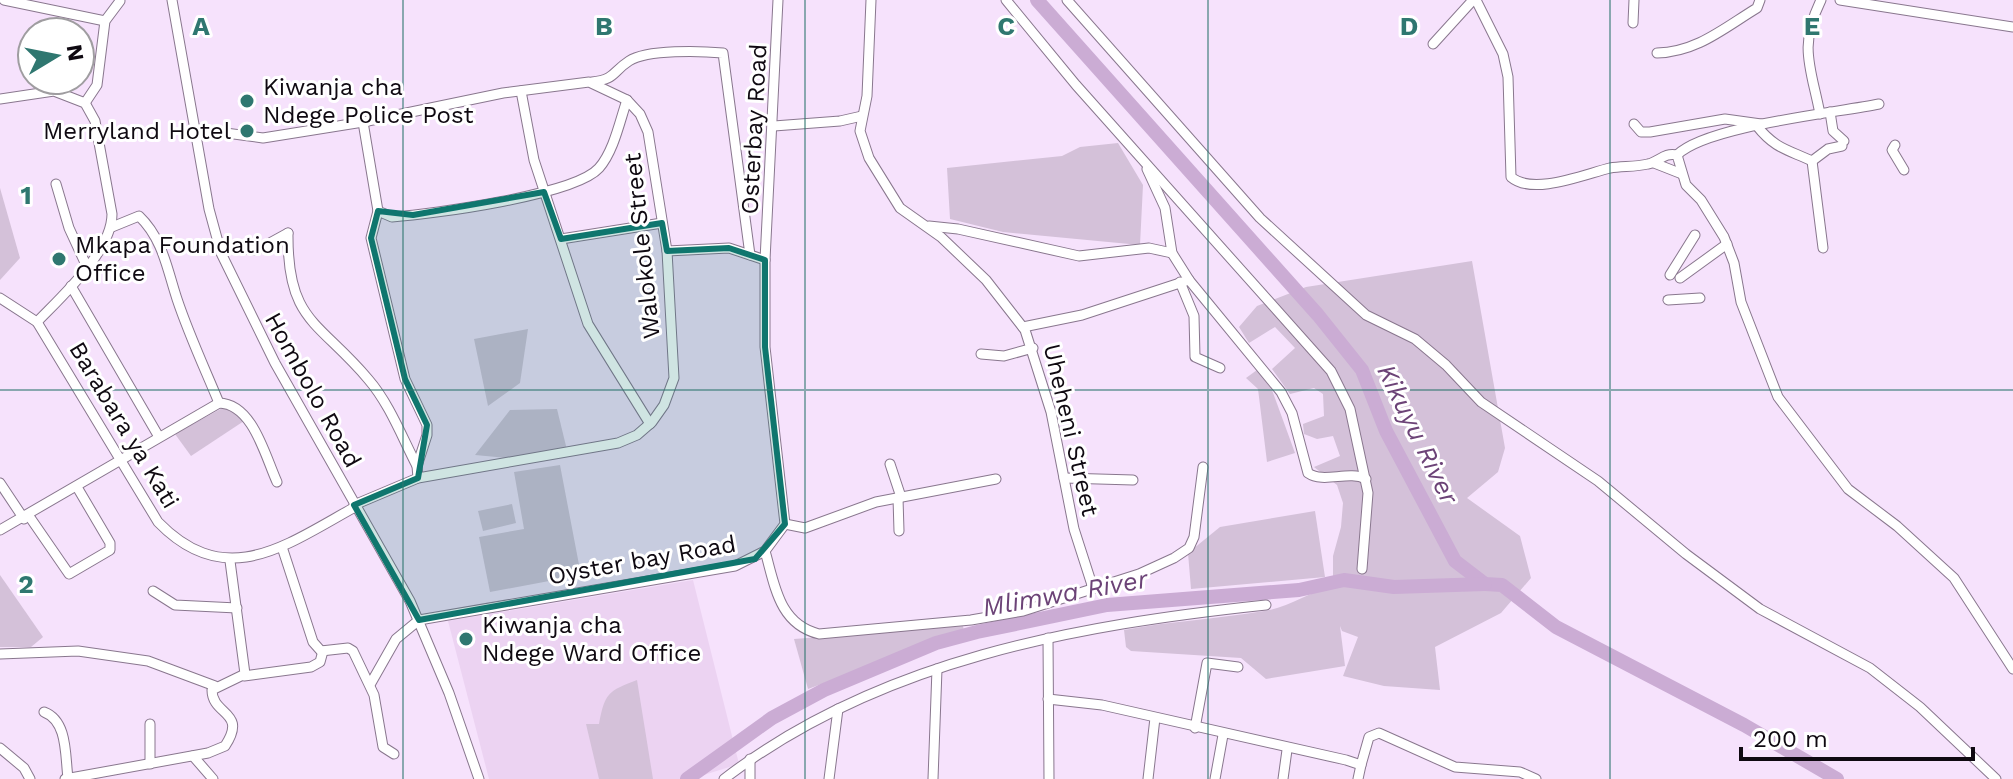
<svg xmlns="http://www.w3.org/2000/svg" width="2013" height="779" font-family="'Work Sans',sans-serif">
<rect width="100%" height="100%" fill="#f6e2fc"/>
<path fill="#ecd3f2" d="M693,580L739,764L691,779H489L448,621Z"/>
<g fill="#d4c1d9">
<path d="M1118,143L1143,185L1140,245L1003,232L950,219L947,168L1062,156L1080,147Z"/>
<path d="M0,188L20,258L0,280Z"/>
<path d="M1472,261L1505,448L1498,472L1467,498L1520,536L1531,578L1501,613L1435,647L1440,690L1384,686L1343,676L1358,637L1342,631L1340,626L1345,666L1266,679L1241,658L1131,651L1126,647L1124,630C1171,621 1217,619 1264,611C1288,608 1309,592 1333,586V556L1341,527L1343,503L1337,485L1314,467L1340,456L1333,436L1317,439L1304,434L1303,424L1324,416L1323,394L1314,388L1290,394L1272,369L1295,348L1275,327L1249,343L1239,327L1257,306L1306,287Z"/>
<path d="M528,329L520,383L488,406L474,339Z"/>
<path d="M1257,370L1272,390L1295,453L1267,462L1258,389L1246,378Z"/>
<path d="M226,406L244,421L191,456L175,434Z"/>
<path d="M557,409L567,450L507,458L475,455L510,410Z"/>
<path d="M560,465L581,575L490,592L479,537L524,529L514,472Z"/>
<path d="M512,504L516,523L483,531L478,511Z"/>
<path d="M1315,511L1325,577L1191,589L1188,553L1220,527Z"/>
<path d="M0,575L43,637L31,647H0Z"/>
<path d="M963,626L964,631L808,689L794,639Z"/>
<path d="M637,680L653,779H599L586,724H599C605,693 608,691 637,680Z"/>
</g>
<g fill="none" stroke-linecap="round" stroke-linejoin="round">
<g stroke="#cbacd4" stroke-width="14">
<path d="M1037,0L1318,315L1362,370L1386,431L1455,561L1485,584L1502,585L1556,627L1744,725L1837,779"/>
<path d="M687,779L772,718L824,690L936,643L977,632L1107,605L1299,590L1344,580L1394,587L1485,584"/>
</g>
<g stroke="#89778e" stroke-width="11">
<g id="minor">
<path d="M4,0L105,21"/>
<path d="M172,0L209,209L221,253L275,363L410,601L449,693L479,779"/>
<path d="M871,0L867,96L860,131L869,158L900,208L941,237L986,280L1025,330L1051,412L1074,529L1093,588"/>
<path d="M1006,0L1076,85L1331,371L1350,409L1368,493L1362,569"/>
<path d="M1067,0L1260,218L1366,315L1415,339L1446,365L1481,402L1598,481L1686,554L1760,609L1870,668L1920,707L1996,779"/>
<path d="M1476,0L1503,54L1508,77L1511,177C1533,196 1585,174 1610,168C1622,166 1635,167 1648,164C1659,162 1664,152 1677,155L1686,185L1701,200L1724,237L1734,263L1741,302L1778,397L1848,489L1897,526L1954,578L2013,669"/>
<path d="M1840,0L2013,27"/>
<path d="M1633,23L1634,0"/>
<path d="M1433,44L1473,0"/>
<path d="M1657,53C1697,52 1724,28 1757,8L1760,0"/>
<path d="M592,82C616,79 612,72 629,61C647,49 702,51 723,53L750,255"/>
<path d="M521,91L534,160L588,324L650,424"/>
<path d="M0,99L54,91L85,103L95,121L112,214C112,251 62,296 37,322"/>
<path d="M85,103L97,85L105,21L120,1"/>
<path d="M1830,112L1833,131L1844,141"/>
<path d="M1820,114C1811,67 1798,47 1821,0"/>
<path d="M363,122L378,211L392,217C433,214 575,195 599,168C614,151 620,120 627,100"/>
<path d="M1634,124L1641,132H1650L1725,119L1761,124"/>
<path d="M774,126L840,121L862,116"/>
<path d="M1757,126C1775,149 1789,150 1812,161L1828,149L1842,146"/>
<path d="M196,129L263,138L363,122L503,93L589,82L627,100L640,114L648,132L667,251L674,378L664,405L652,422L637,435L618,443L418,478L354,505"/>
<path d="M1895,145L1892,150L1904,170"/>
<path d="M1677,155C1706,126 1835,113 1879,104"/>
<path d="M1812,161L1823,248"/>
<path d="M1654,163L1682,174"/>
<path d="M1147,169L1165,208L1172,253L1189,280L1281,392L1292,413L1308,473C1324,484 1348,470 1366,479"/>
<path d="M56,184L69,228L87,267"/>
<path d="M378,211L371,238L405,379L427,425V435L417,466"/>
<path d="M929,226L958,229L1079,256L1149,248L1172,253"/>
<path d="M112,227L139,216C163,239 167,269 177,299C189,335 205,369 219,403"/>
<path d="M288,233C287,322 319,321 368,379C389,403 402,437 417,466L418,478"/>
<path d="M561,239L662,223"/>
<path d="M219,247L257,250L288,233"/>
<path d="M667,251L729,248L765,260"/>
<path d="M1670,275L1695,235"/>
<path d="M1680,278L1727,244"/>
<path d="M1180,282L1194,316L1195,357L1220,368"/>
<path d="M71,286L159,437"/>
<path d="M0,298L37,322L158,522C226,592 286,545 355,507"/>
<path d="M1668,300L1700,298"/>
<path d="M1023,327L1082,315L1189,280"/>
<path d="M981,354L1004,356L1033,348"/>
<path d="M890,464L901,497"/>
<path d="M1064,478L1133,480"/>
<path d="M0,483L24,519"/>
<path d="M898,498L899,531"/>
<path d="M29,516L69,574L110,550V543L77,487"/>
<path d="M785,524L805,528L876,502L996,479"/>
<path d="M0,530L219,403C253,404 265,456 277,482"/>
<path d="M282,547L313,642L321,651L348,648L353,651L374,695L383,747L394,754"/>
<path d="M765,551C775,586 779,624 819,634L971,620L1023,611L1139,574L1174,558L1189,548L1194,537L1203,467"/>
<path d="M153,591L175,605L237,608"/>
<path d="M1048,638L1049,779"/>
<path d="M0,654L78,651L148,661L215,686"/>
<path d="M244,676L311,667L320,662L323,651"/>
<path d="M371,683L396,639L419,620L735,566L765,551L785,524L765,347V260L778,0"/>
<path d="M1048,699L1102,705L1346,760L1361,765L1358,779"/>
<path d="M44,712C68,721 65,756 68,778"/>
<path d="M150,724V764"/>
<path d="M1195,728L1207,663L1238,667"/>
<path d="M0,748L24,768L30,779"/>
<path d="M193,756L213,779"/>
<path d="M750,759V779"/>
<path d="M1361,765L1369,737L1379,733L1455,767L1520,772L1536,779"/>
<path d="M65,779L208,753L225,746C248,711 212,716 212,690L245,674L230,561"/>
<path d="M724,779C879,660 1077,625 1266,605"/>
<path d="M829,779L838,709"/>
<path d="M933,779L937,669"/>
<path d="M1148,779L1155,718"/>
<path d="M1215,779L1223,735"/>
<path d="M1283,779L1287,750"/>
</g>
</g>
<use href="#minor" stroke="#fff" stroke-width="9"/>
</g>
<path fill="#0f766e" fill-opacity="0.2" stroke="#0f766e" stroke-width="6" stroke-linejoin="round" d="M544,192L561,239L662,223L667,251L729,248L765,260V347L785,524L755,559L419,620L354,505L418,478L427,425L405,379L371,238L378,211L413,215Z"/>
<path fill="none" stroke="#2f7770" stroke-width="2" stroke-opacity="0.55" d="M403,0V779M805,0V779M1208,0V779M1610,0V779M0,390H2013"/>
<g fill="#2f7770" stroke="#fff" stroke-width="3">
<circle cx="247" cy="101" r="8"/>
<circle cx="247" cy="131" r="8"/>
<circle cx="59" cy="259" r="8"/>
<circle cx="466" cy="639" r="8"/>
</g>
<g text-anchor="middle" stroke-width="6" stroke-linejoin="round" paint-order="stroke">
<g font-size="24" fill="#0f0911" stroke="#fff" text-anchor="start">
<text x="263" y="95">Kiwanja cha<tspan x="263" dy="28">Ndege Police Post</tspan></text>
<text x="231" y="139" text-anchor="end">Merryland Hotel</text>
<text x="75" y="253">Mkapa Foundation<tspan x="75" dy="28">Office</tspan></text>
<text x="482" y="633">Kiwanja cha<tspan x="482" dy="28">Ndege Ward Office</tspan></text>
</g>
<g font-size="24" fill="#0f0911" stroke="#fff">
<text transform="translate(754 129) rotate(-87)" y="8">Osterbay Road</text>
<text transform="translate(642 246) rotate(-96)" y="8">Walokole Street</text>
<text transform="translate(313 390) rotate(61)" y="8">Hombolo Road</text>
<text transform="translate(124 425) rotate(59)" y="8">Barabara ya Kati</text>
<text transform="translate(1071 430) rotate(77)" y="8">Uheheni Street</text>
<text transform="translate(642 560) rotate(-10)" y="8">Oyster bay Road</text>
</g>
<g font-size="26" font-style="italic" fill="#6c4377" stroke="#fff">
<text transform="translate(1418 434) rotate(64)" y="9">Kikuyu River</text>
<text transform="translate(1065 593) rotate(-10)" y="9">Mlimwa River</text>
</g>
</g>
<g font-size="26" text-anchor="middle" font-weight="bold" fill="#2f7770" stroke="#fff" stroke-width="6" stroke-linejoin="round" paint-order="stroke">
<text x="201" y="35">A</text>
<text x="604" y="35">B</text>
<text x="1006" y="35">C</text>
<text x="1409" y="35">D</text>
<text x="1812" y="35">E</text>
<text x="26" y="204">1</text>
<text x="26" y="593">2</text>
</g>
<g transform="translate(56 56) rotate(80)"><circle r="38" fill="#ffffff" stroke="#9f9da0" stroke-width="2"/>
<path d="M0-6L14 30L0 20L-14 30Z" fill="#2f7770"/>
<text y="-12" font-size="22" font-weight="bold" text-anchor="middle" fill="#0f0911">N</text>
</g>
<path d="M1741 747v12h232v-12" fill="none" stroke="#0f0911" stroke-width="4"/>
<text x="1753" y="747" font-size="24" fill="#0f0911" stroke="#ffffff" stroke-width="6" paint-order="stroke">200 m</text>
</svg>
